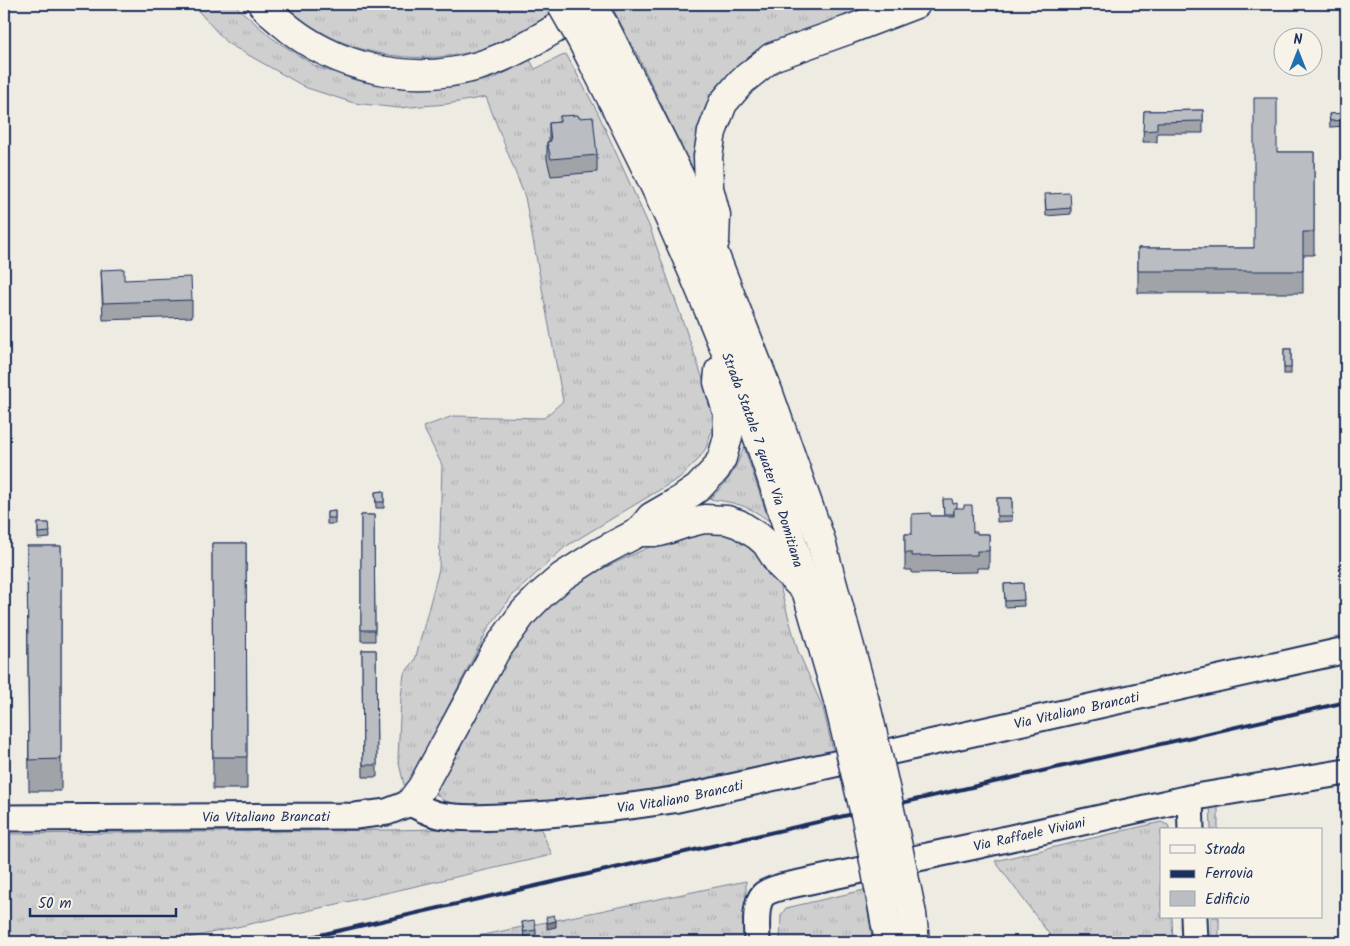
<svg xmlns="http://www.w3.org/2000/svg" width="1350" height="946" font-family="Kalam,sans-serif">
<defs>
<pattern id="grass-tufts" width="24" height="20" patternUnits="userSpaceOnUse" patternTransform="scale(1.25)"><rect width="24" height="20" fill="#cfcfcf"/><path d="M3 7l-1-3M5 7V3M7 7l1-3M15 17l-1-3M17 17v-4M19 17l1-3" fill="none" stroke="#b1b2b4"/></pattern>
</defs>
<rect width="100%" height="100%" fill="#eeebe2"/>
<filter id="ink" filterUnits="userSpaceOnUse"><feTurbulence type="fractalNoise" baseFrequency=".02" numOctaves="2"/><feDisplacementMap in="SourceGraphic" scale="10" xChannelSelector="R" yChannelSelector="G"/><feConvolveMatrix kernelMatrix="1 2 1 2 8 2 1 2 1" color-interpolation-filters="sRGB"/></filter>
<g filter="url(#ink)">
<g fill="url(#grass-tufts)" stroke="#757f96">
<path d="M192,4H235L239,9L272,38L315,66L355,80L403,88L453,87L495,78L530,60L535,69L566,54L598,113L650,228L709,396L714,423L706,448L698,460L679,478L565,547L512,596L489,627L409,783L404,785L398,759L401,697L404,674L415,660L439,569L442,465L423,427L453,416L544,418L563,401L525,197L486,97L447,104L398,108L354,103L307,88L227,43Z"/>
<path d="M285,4H546L552,14C533,25 515,38 495,45C425,70 338,58 285,4Z"/>
<path d="M627,4H888L766,50L695,167L693,168H691L690,165L643,66L614,11Z"/>
<path d="M744,447L769,521C748,505 736,503 710,499C729,481 735,471 744,447Z"/>
<path d="M709,527L745,539L778,580L798,651L823,708L833,751L640,792L591,799L490,805H457L443,800L437,795L436,792L439,784L472,726L510,655L525,631L539,616L572,587L593,573L660,542Z"/>
<path d="M1218,802V830H1211L1210,803Z"/>
<path d="M1161,822L1168,825L1170,830H1161V917H1172L1173,942H1055L995,861Z"/>
<path d="M540,827L552,855L171,942H4V834L390,830Z"/>
<path d="M746,881V942H449Z"/>
<path d="M864,890L873,942H780L781,915L786,908Z"/>
<rect x="1211" y="917" width="8" height="25"/>
</g>
<g fill="none" stroke-linecap="round" stroke-linejoin="round">
<g stroke="#1b2f5e" stroke-width="29">
<g id="minor">
<path d="M1190,798L1191,830"/>
<path id="s1" d="M4,818L355,816L387,812L410,803C419,807 429,813 439,815C465,820 493,817 519,816C571,813 622,808 673,800L1346,650"/>
<path d="M1194,917L1195,942"/>
<path id="s2" d="M757,942C757,930 754,905 763,895C767,891 775,889 781,887L975,846L1190,798L1346,772"/>
</g>
</g>
<g stroke="#1b2f5e" stroke-width="31">
<g id="highway">
<path d="M262,4C267,11 274,16 281,22C334,68 410,86 478,66C518,54 554,29 590,8"/>
<path d="M604,25L679,175L714,253L768,391L820,538L864,698"/>
<path id="s3" d="M581,39C607,90 633,140 657,191C686,254 713,319 738,383C778,488 808,596 839,704"/>
<path d="M715,241L716,215L709,188L708,156L712,132L723,103L742,81L772,57L848,30L916,4"/>
<path d="M639,532H660L684,524L704,519L727,520L739,524L758,536L766,543L780,565L805,590"/>
<path d="M410,803L422,787L495,652L523,613L542,594L563,576L599,553L639,532L651,517L682,499L698,488L716,469L722,458L728,437V415L718,382L719,371"/>
<path d="M912,914L915,942"/>
<path d="M885,920L889,942"/>
</g>
</g>
<use href="#minor" stroke="#f7f3e8" stroke-width="25"/>
<use href="#highway" stroke="#f7f3e8" stroke-width="28"/>
<path stroke="#1b2f5e" stroke-width="4" d="M289,942L1346,702"/>
<g stroke="#1b2f5e" stroke-width="31" stroke-linecap="butt">
<g id="highway-bridge">
<path d="M561,4L581,39"/>
<path d="M591,4L604,25"/>
<path d="M864,698C882,769 897,841 912,914"/>
<path d="M839,704L867,823L885,920"/>
</g>
</g>
<use href="#highway-bridge" stroke="#f7f3e8" stroke-width="28"/>
</g>
<g fill="#a0a3a7" stroke="#1b2f5e">
<path d="M1203,110V133H1157V142H1143L1144,111Z"/>
<path d="M1346,113V126L1330,127L1329,114Z"/>
<path d="M560,116L579,118L597,155V172L551,176L547,159V142H549V123L560,122Z"/>
<path d="M1277,152H1314V255H1303V293H1138V248H1254Z"/>
<path d="M1045,200L1071,208V214L1046,216Z"/>
<path d="M101,270L124,280L192,300V317L103,320Z"/>
<rect x="1284" y="349" width="7" height="25"/>
<path d="M384,491V508H376L375,492Z"/>
<path d="M997,498H1012V521L997,522Z"/>
<path d="M943,499L953,504L957,508L973,532L977,534H989V568H977V572L912,573V570H905V534H912L931,516H944Z"/>
<path d="M335,511V524H327V512Z"/>
<path d="M361,515H374L375,641H361Z"/>
<path d="M38,523H49L50,538L38,539Z"/>
<path d="M212,543H246L247,789H213Z"/>
<path d="M27,546H61V791H29Z"/>
<path d="M1023,583L1024,606L1005,607L1004,584Z"/>
<path d="M362,650H376L377,777H363Z"/>
<path d="M522,922L536,930V935L524,937Z"/>
</g>
<path fill="#828488" stroke="#1b2f5e" d="M556,921V927L547,929V923Z"/>
<g fill="#babdc2" stroke="#1b2f5e">
<path d="M1254,98H1277V152H1314V232H1303V271H1138V248H1254Z"/>
<path d="M1203,110V121L1157,122V130L1143,131L1144,111Z"/>
<path d="M1346,113V120L1330,121L1329,114Z"/>
<path d="M578,115L579,118L593,117L597,155L551,159L547,142L551,141L549,123L560,122V116Z"/>
<path d="M1070,193L1071,208L1046,210L1045,194Z"/>
<path d="M124,269V280L191,277L192,300L103,303L101,270Z"/>
<rect x="1284" y="349" width="7" height="19"/>
<path d="M384,491V502H376L375,492Z"/>
<rect x="997" y="498" width="15" height="18"/>
<path d="M943,499H952L953,504L957,503V508H954V514H944Z"/>
<path d="M964,505H972L973,532H977V534H989V551H977V555L912,556V553H905V534H912V514L930,513L931,516H954V508H964Z"/>
<path d="M335,511V518H327V512Z"/>
<path d="M361,515H374L375,630H361Z"/>
<path d="M38,523H49L50,532L38,533Z"/>
<path d="M212,543H246L247,757H213Z"/>
<path d="M27,546H61V759L29,760Z"/>
<path d="M1023,583L1024,600L1005,601L1004,584Z"/>
<path d="M362,650H376L377,765H363Z"/>
<path d="M554,915L556,921L547,923L546,917Z"/>
<path d="M534,920L536,930L524,932L522,922Z"/>
<path d="M1152,938L1154,942H1141Z"/>
</g>
</g>
<g text-anchor="middle" stroke-width="4.5" stroke-linejoin="round" paint-order="stroke">
<g font-size="14" fill="#1b2f5e" stroke="#f7f3e8">
<text dy="5" stroke="none"><textPath href="#s3" startOffset="459">Strada Statale 7 quater Via Domitiana</textPath></text>
<text dy="5" stroke="none"><textPath href="#s1" startOffset="1088">Via Vitaliano Brancati</textPath></text>
<text dy="5" stroke="none"><textPath href="#s1" startOffset="682">Via Vitaliano Brancati</textPath></text>
<text dy="5" stroke="none"><textPath href="#s1" startOffset="262">Via Vitaliano Brancati</textPath></text>
<text dy="5" stroke="none"><textPath href="#s2" startOffset="322">Via Raffaele Viviani</textPath></text>
</g>
</g>
<rect width="1350" height="946" fill="none" stroke="#f7f3e8" stroke-width="20"/>
<rect x="10" y="10" width="1330" height="926" fill="none" stroke="#1b2f5e" stroke-width="2" filter="url(#ink)"/>
<rect x="1160" y="828" width="162" height="90" fill="#f7f3e8" stroke="#9fa5b1"/>
<rect x="1170" y="845" width="25" height="8" fill="#f7f3e8" stroke="#9fa5b1"/>
<text x="1205" y="854" font-size="15" fill="#1b2f5e">Strada</text>
<rect x="1170" y="870" width="25" height="8" fill="#1b2f5e" stroke="#9fa5b1"/>
<text x="1205" y="878" font-size="15" fill="#1b2f5e">Ferrovia</text>
<rect x="1170" y="891" width="25" height="15" fill="#babdc2" stroke="#9fa5b1"/>
<text x="1205" y="904" font-size="15" fill="#1b2f5e">Edificio</text>
<g transform="translate(1298 52)"><circle r="24" fill="#f7f3e8" stroke="#9fa5b1"/>
<path d="M0-4L9 19L0 12L-9 19Z" fill="#1f6fb2"/>
<text y="-8" font-size="14" font-weight="bold" text-anchor="middle" fill="#1b2f5e">N</text>
</g>
<path d="M30 908v8h146v-8" fill="none" stroke="#1b2f5e" stroke-width="2.5"/>
<text x="38" y="908" font-size="15" fill="#1b2f5e" stroke="#f7f3e8" stroke-width="4" paint-order="stroke">50 m</text>
</svg>
